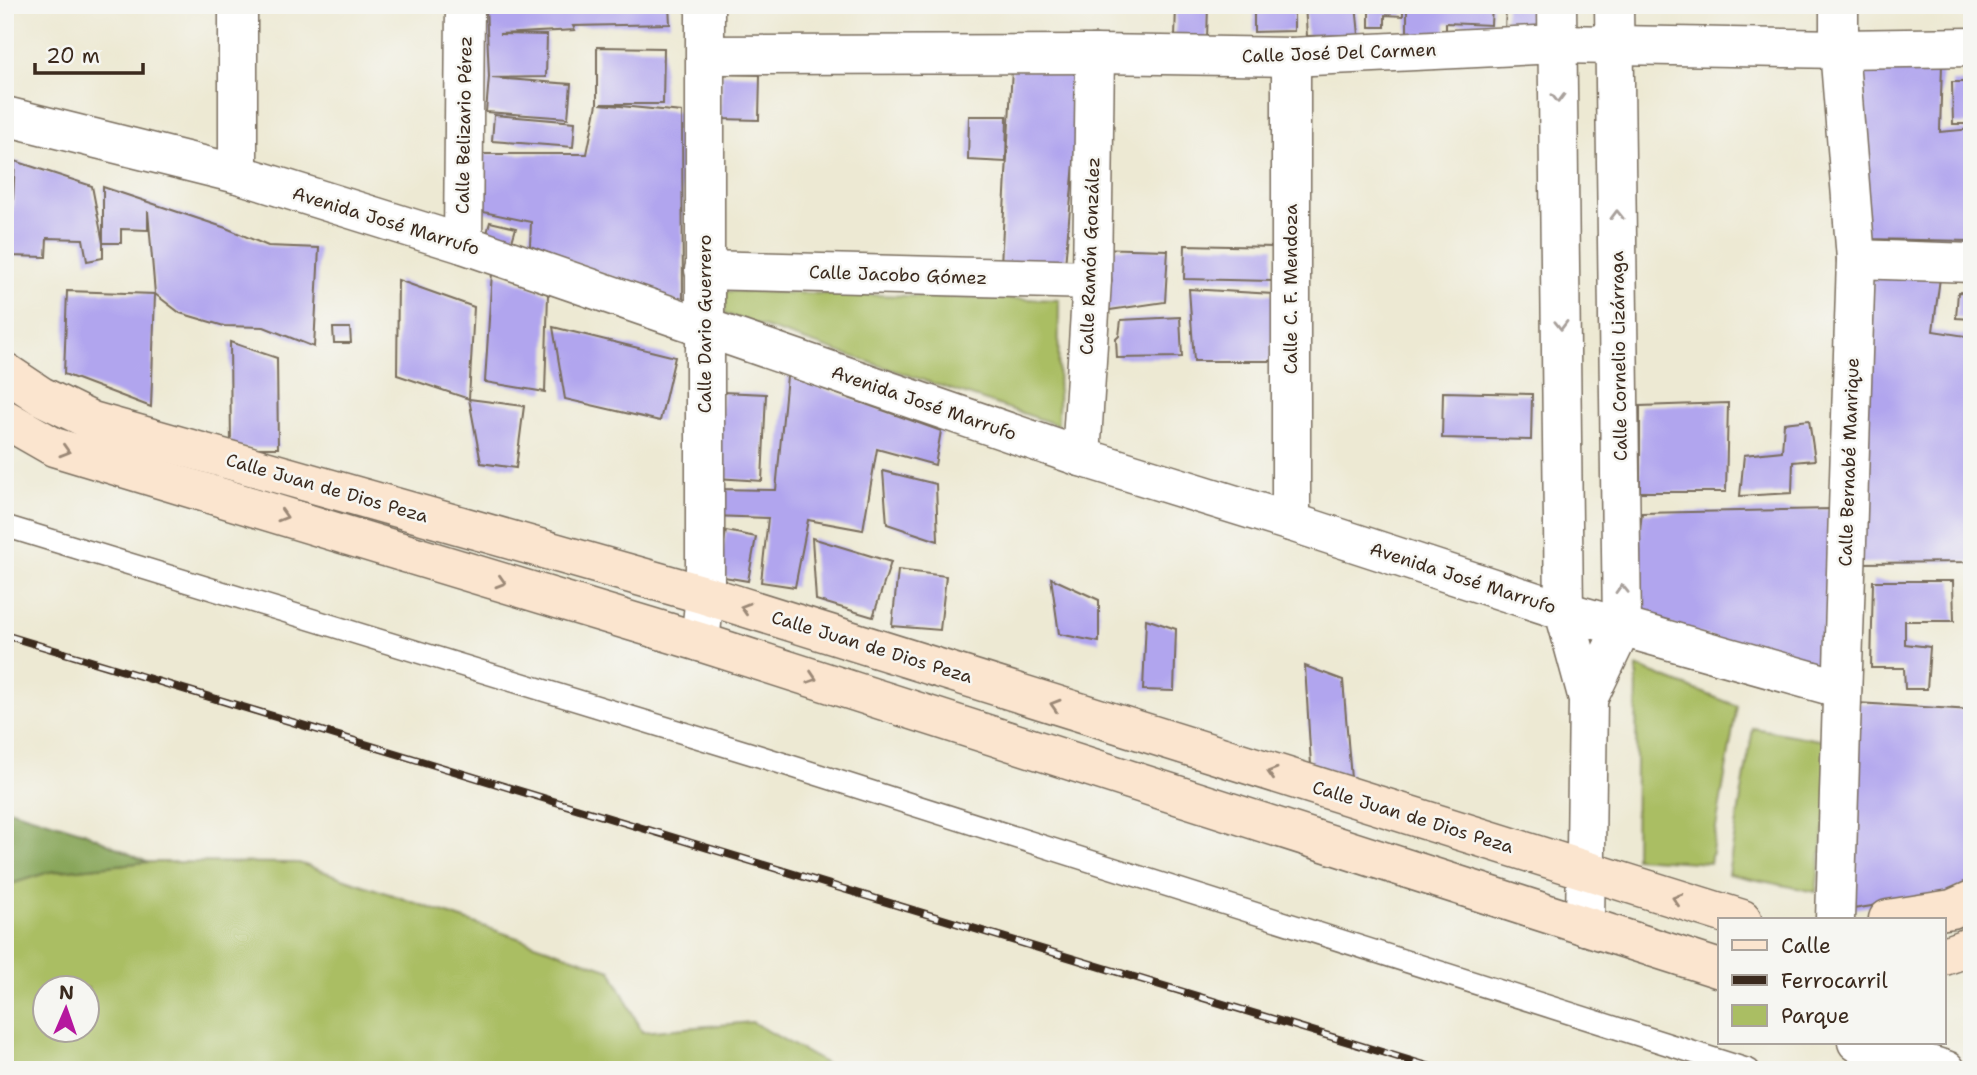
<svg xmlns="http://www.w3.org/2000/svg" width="1977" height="1075" font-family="'Shantell Sans',sans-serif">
<rect width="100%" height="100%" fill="#f6f6f2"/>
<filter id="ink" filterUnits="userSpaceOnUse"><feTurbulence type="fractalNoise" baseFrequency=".0143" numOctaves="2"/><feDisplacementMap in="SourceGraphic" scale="14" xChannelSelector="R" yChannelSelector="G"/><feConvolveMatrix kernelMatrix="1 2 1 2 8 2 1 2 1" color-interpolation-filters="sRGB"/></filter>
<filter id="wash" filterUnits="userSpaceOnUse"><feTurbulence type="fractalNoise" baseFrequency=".00686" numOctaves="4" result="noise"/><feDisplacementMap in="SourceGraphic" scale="28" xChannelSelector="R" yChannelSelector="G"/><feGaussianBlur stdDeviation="1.57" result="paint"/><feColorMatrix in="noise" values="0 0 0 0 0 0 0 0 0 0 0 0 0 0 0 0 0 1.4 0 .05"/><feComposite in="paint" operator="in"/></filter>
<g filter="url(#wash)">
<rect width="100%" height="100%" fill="#ede9d3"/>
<g fill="#aabe63" stroke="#727440" stroke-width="2" fill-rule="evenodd">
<path d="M726,291L1059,300L1058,425L725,314Z"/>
<path d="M1637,667L1737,706L1710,863L1635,858Z"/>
<path d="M1753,728L1836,743L1816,892L1728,874Z"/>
<path d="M147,862L299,863L611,970L642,1032L752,1022L837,1070H5V886L49,872ZM46,988H88V1030H46Z"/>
</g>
<path fill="#87a559" stroke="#61683c" stroke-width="2" d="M5,808L84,832L147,862L49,872L5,886Z"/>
<g id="blocks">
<g fill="#b1a5ee">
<path d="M486,5H669L670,24L573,26L575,30L499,34L547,35L546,77L492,78L571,84L568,118L486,112L489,77Z"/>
<path d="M1176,5H1208L1207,39L1175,38Z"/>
<path d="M1254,5H1294V31L1254,32Z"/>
<path d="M1305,5H1356L1359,35L1307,36Z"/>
<path d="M1369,5H1403V16L1385,15V27H1369Z"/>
<path d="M1407,5H1492L1491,25L1446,23V38L1407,35Z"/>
<path d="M1506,5H1540L1539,30L1505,32Z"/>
<path d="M597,47L664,48L663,104H600L682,112L683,305L530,246L531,222L474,210L479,154H587L597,104Z"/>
<path d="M1942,64L1940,132L1972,129V241L1866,239L1857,66Z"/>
<path d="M1012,69L1082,71L1065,266L1001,264Z"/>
<path d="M722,74L760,75L759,120L721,119Z"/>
<path d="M1952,82H1967L1968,90H1972V124H1953Z"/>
<path d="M494,115L575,122L573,147L492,141Z"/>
<path d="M969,116H1007L1006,162L968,160Z"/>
<path d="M15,161L92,186L103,243V258L87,261L83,239L47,238L46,257L10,256Z"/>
<path d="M103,187L226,228L268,246L319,248L314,347L264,327L224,326L180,313L155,294L148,211V230L121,229V243H103Z"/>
<path d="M490,222L516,228L510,248L485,241Z"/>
<path d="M1185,245L1274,247L1272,281L1184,279Z"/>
<path d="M1093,248L1168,250L1165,302L1096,312Z"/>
<path d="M492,272L548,294L545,392L485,382Z"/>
<path d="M1872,276L1940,278L1933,331L1972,337V562L1859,563Z"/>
<path d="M398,280L474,307L469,399L397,375Z"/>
<path d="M1189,289L1273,294L1272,361H1194Z"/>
<path d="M67,291L155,294L151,407L64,374Z"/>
<path d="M1958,292L1972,293V319L1956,318Z"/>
<path d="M1180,317L1182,357L1117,358L1116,339L1119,336L1121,320Z"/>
<path d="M553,327L675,357L660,421L565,399Z"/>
<path d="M333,328H350L351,343H334Z"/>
<path d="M230,342L277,358L278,448H231Z"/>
<path d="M787,376L941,431L935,465L877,449L863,530L808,520L795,587L761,582L768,518L713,516L714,489L776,490Z"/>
<path d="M722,392L766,394L762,481L717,478Z"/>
<path d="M1443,392L1532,394L1531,440L1442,438Z"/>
<path d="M469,399L524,406L516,468L481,463Z"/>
<path d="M1728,403L1726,492H1640V406Z"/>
<path d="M1809,420L1815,460L1793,462L1792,493L1740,496L1744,455L1782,451L1784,423Z"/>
<path d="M883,471L936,484L938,541L887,524Z"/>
<path d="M1831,509L1830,674L1630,612L1642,513Z"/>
<path d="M726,531L756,537L748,581L718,576Z"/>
<path d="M812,538L891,562L873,617L816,600Z"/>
<path d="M898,570L946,576L940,630L892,626Z"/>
<path d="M1051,578L1099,600V642L1059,634Z"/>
<path d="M1873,581H1953L1954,621H1905V644L1930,647L1927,689H1905L1904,668H1871Z"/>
<path d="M1146,619L1176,629L1174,691L1143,690Z"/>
<path d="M1305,666L1343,680L1351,779L1311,765Z"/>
<path d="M1857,703L1972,710V882L1945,894L1847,910Z"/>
</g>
</g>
</g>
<g filter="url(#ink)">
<use href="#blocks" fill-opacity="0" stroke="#796d5d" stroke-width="2"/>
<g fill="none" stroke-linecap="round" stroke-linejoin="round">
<g stroke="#796d5d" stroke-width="24">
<path id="service" d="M5,526L759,756L1749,1070"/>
</g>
<g stroke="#796d5d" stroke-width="41">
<g id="minor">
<path d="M1557,5L1564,611L1588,699L1585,926"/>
<path d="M706,55L1095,54L1291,57L1557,44L1839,49L1972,47"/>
<path d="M1291,57V522"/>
<path d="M5,116L238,174L463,244L1081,457L1291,522L1564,611L1842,689"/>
<path d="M238,174V5"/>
<path d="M463,244L465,5"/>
<path d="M1856,259L1972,263"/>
<path d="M704,270L1092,280"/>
<path d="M1081,457L1092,280L1095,54"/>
<path d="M700,642L705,595V5"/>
<path d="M1588,699L1622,628L1614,5"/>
<path d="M1835,919L1856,259L1839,49V5"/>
</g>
</g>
<g stroke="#796d5d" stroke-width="41">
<path id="tertiary" d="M1857,1042L1946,1070"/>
</g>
<g stroke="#796d5d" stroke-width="41">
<g id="secondary">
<path d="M5,372L41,396L92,421L705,595L1742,919"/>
<path d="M5,419L54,447L700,642L1720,969"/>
<path d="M1888,919L1952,909L1972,900"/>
<path d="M1944,956L1972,946"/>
</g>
</g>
<use href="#service" stroke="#fff" stroke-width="21"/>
<use href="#minor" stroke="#fff" stroke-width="38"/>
<use href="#tertiary" stroke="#fff" stroke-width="38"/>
<use href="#secondary" stroke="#fbe5cf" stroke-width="38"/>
<g stroke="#3b2a1e" stroke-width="8">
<path id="rail" d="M5,635L1441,1070"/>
</g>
<use href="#rail" stroke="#f6f6f2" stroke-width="5" stroke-dasharray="16" stroke-linecap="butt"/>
</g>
<defs><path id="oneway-chevron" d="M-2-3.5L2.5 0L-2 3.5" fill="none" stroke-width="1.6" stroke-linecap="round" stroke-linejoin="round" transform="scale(1.75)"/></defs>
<g stroke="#a79f9a">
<use href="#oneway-chevron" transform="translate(1558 98) rotate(89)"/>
<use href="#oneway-chevron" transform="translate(1617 215) rotate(-91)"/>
<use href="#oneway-chevron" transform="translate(1561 325) rotate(89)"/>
<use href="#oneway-chevron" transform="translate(1622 589) rotate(-91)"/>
</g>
<g stroke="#9b8876">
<use href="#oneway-chevron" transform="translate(65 451) rotate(17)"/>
<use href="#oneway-chevron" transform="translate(283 516) rotate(17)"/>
<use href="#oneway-chevron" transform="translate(501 582) rotate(17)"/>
<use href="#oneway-chevron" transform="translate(745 608) rotate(-163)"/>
<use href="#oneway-chevron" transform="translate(812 678) rotate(18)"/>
<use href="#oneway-chevron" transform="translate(1055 705) rotate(-163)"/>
<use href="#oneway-chevron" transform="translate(1272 773) rotate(-163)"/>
<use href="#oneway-chevron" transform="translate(1677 899) rotate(-163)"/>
</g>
</g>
<g text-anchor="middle" stroke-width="5" stroke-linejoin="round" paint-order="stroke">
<g font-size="18" fill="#3b2a1e" stroke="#f6f6f2">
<text transform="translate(1339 53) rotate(-2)" y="6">Calle José Del Carmen</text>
<text transform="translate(464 125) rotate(-89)" y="6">Calle Belizario Pérez</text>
<text transform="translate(386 221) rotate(17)" y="6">Avenida José Marrufo</text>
<text transform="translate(1090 256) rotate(-88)" y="6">Calle Ramón González</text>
<text transform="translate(898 275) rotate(2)" y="6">Calle Jacobo Gómez</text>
<text transform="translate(1291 289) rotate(-90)" y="6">Calle C. F. Mendoza</text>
<text transform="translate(705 324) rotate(-90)" y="6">Calle Dario Guerrero</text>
<text transform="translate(1619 356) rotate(-91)" y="6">Calle Cornelio Lizárraga</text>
<text transform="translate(924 403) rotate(19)" y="6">Avenida José Marrufo</text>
<text transform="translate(1849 462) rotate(-88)" y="6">Calle Bernabé Manrique</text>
<text transform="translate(327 488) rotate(16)" y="6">Calle Juan de Dios Peza</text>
<text transform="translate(1463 578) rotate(18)" y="6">Avenida José Marrufo</text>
<text transform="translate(872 647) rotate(17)" y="6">Calle Juan de Dios Peza</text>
<text transform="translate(1413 817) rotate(17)" y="6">Calle Juan de Dios Peza</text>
</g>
</g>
<rect width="1977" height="1075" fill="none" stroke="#f6f6f2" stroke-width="28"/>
<rect x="1718" y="918" width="228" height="126" fill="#f6f6f2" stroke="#aba49d" stroke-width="2"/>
<rect x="1732" y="940" width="35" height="10" fill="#fbe5cf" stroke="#aba49d" stroke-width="2"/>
<text x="1781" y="953" font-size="21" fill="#3b2a1e">Calle</text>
<rect x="1732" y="975" width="35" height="10" fill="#3b2a1e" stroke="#aba49d" stroke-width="2"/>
<text x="1781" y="988" font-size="21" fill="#3b2a1e">Ferrocarril</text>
<rect x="1732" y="1005" width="35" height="21" fill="#aabe63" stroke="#aba49d" stroke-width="2"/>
<text x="1781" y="1023" font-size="21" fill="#3b2a1e">Parque</text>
<g transform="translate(66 1009) rotate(2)"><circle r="33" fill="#f6f6f2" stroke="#aba49d" stroke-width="2"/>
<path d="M0-5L12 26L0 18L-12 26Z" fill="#b5179e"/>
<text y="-10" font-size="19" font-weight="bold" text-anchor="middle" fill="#3b2a1e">N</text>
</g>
<path d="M35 63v10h108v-10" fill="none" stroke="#3b2a1e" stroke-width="3.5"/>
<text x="46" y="63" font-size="21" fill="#3b2a1e" stroke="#f6f6f2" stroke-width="5" paint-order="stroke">20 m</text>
</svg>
